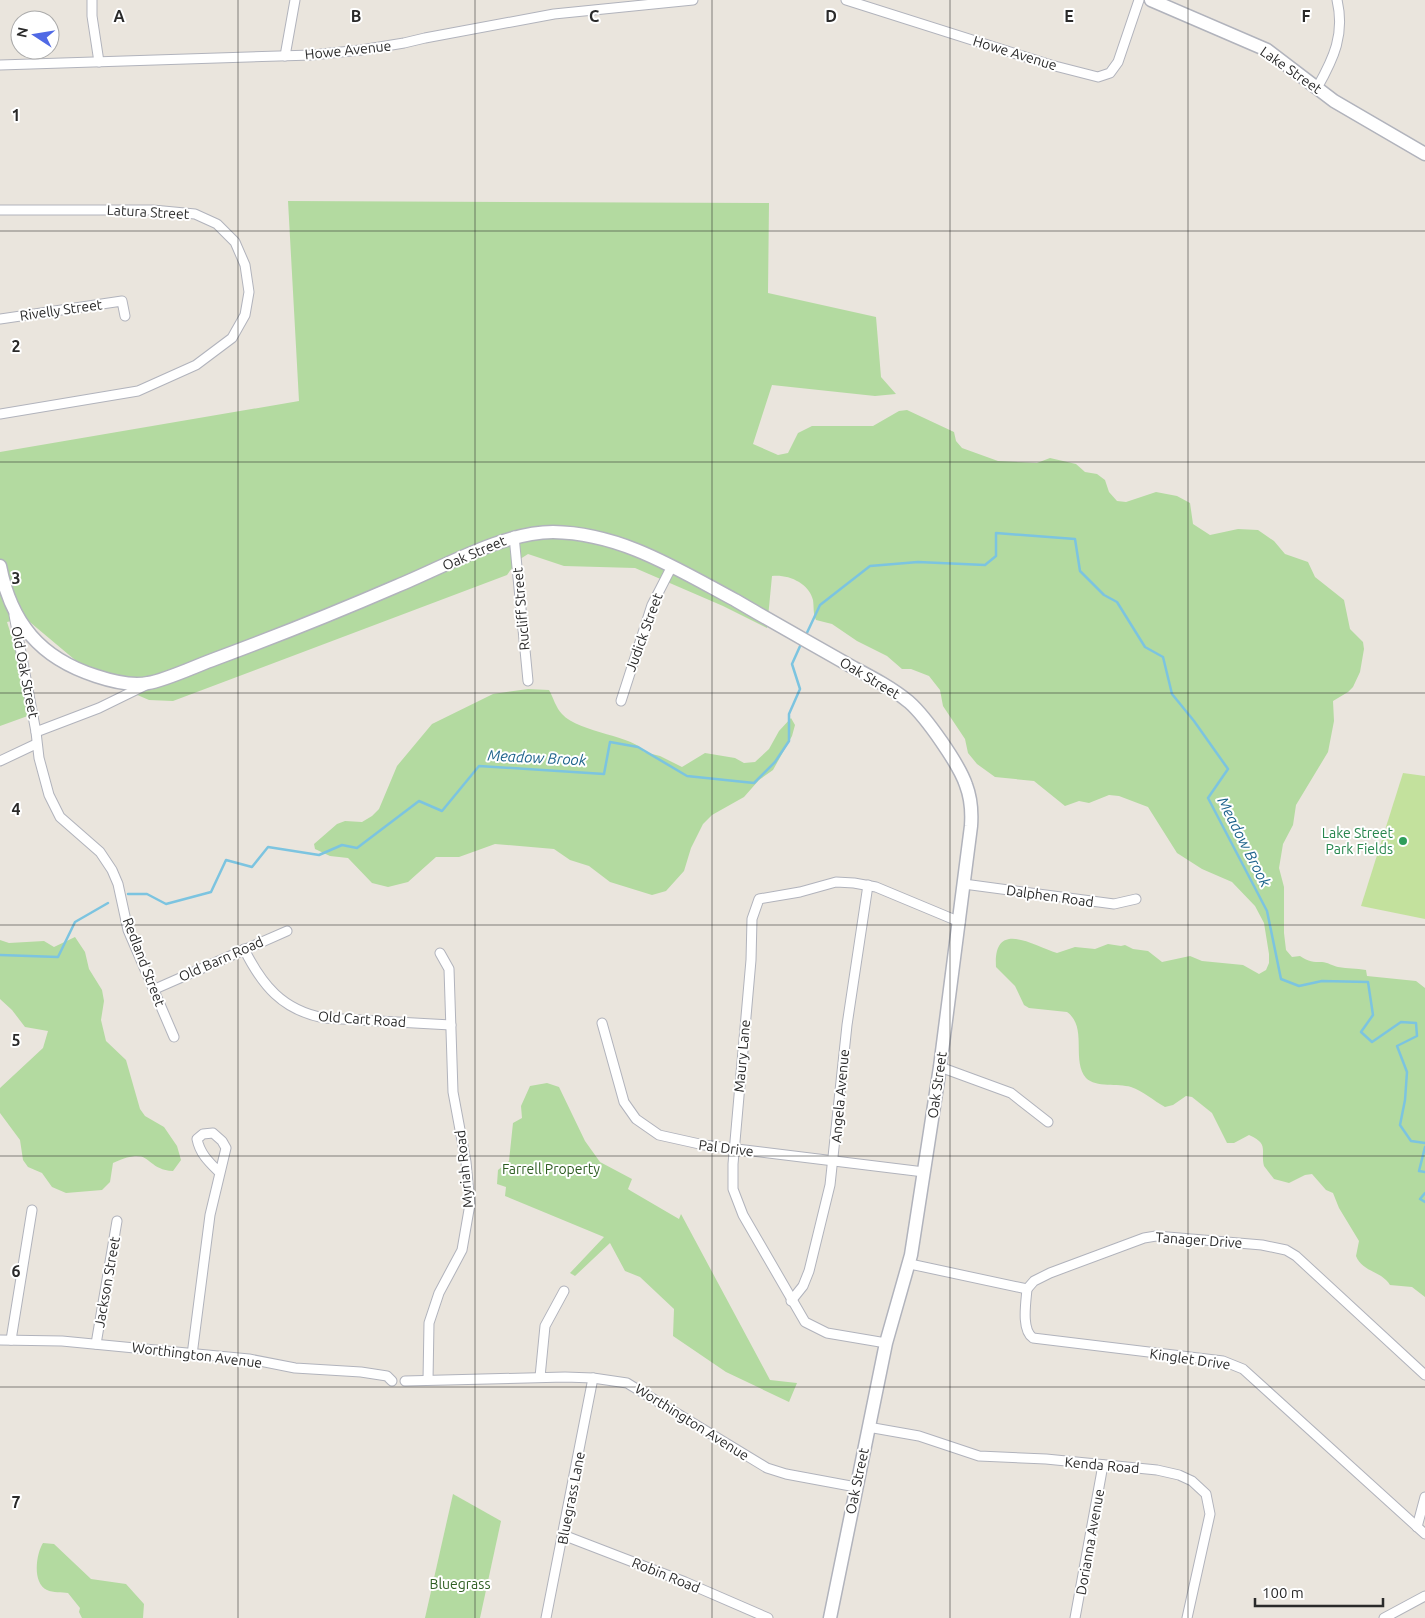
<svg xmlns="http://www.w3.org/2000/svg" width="1425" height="1618" font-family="Ubuntu,sans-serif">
<rect width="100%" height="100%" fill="#eae5dd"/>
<g fill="#b3daa0">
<path d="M288,201L769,203L768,293L876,317L881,377L896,394L875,396L772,385L753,444L778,455L788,453L798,433L812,426H873L899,411L907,410L954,432L956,441L962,448L998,461L1037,463L1050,458L1076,464L1085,472L1097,474L1105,480L1109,492L1117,501L1126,502L1156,492L1177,496L1190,503L1193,524L1210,535L1238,529L1258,530L1274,541L1285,554L1308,562L1315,577L1344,600L1350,629L1363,642L1364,649L1360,672L1353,687L1348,692L1333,701L1334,721L1328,752L1296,805L1293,825L1283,844L1279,868L1284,887V933L1286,950L1292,957L1300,956C1309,962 1313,962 1322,962C1327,962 1333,966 1338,967C1348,969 1356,968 1366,970L1367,976L1416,981L1425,988V1297L1412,1287L1390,1285C1382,1271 1362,1272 1356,1256L1359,1241L1339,1208L1333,1193L1326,1190L1312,1174L1305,1175L1289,1183L1274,1179L1264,1166C1260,1151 1270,1144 1249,1135L1234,1143H1227L1212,1113L1192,1097L1186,1096L1173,1105L1165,1107C1154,1101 1143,1091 1131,1087C1118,1083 1096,1088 1086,1078C1071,1060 1088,1027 1067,1012L1029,1008L1024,1005L1015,986L996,967C993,918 1034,946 1057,953L1075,947L1095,949L1108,944L1121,946L1125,945L1133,949L1148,951L1162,962L1190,956L1202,961L1243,965L1259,974L1266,970L1269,963V954L1264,923L1255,906L1232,882L1202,869L1177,853L1148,807L1119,796L1109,795L1089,803L1079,801L1065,806L1034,781L995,777L977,764L968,753L965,739L943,706L940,690L929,676L911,669H902L887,656L857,641L832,624L816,620C813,614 814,607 813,600C809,583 788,574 772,576L767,628L723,606L635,568L564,566L528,554L517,561L507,575L173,701L149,700L114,685L87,670L25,618L7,622L36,713L0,726V452L299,401Z"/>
<path d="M528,689L549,690C553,697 556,708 562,714C579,733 637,736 644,752L660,756L682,767L705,753L735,758L744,763L755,762L769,749L779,731L791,718L795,725L792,736L773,770L759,780L744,797L712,815L703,824L691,848L684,871L666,891L652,895L610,882L589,866L570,860L554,849L495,844L459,857H436L408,882L388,887L372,883L348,858L330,856L315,849L314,844L337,824L345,821L362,822L372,816L379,809L397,766L432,724L493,694Z"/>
<path d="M75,937L85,952L89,969L102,990L104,1001L101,1020L106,1041L126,1060L140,1109L145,1116L164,1127L177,1146L181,1160L173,1171C142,1169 154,1144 113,1163L110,1182L102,1190L66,1193L52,1187L42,1173L28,1167L23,1160L20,1140L0,1113V1088L43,1048L48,1031L25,1027L12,1010L0,999V940L9,943L44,941L54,947Z"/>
<path d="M547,1083L559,1087L585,1141L600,1162L632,1179L628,1189L631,1191L679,1219L681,1214L770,1380L797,1383L789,1402L726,1372L673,1336L674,1309L640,1277L625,1271L610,1243L575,1276L570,1273L604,1237L505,1196L506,1187L497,1184L498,1170L509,1161L513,1123L522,1118L521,1106L530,1086Z"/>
<path d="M453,1494L501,1521L480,1618H425Z"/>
<path d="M43,1543L54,1544L91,1579L126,1584L144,1604L143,1618H82L79,1612L80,1608L68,1593C62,1592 53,1593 47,1590C32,1583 36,1554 43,1543Z"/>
</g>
<path fill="#c3e19d" d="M1403,773L1425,776V919L1361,906Z"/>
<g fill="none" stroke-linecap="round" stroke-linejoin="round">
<g stroke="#7cc4e0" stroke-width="2.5">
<path d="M805,637L820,605L870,566L918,562L985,565L996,556V533L1075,539L1080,571L1104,595L1117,602L1145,647L1163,657L1172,694L1194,721L1228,769L1208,798L1267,911L1281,979L1299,986L1322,981L1368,982L1373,1015L1361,1032L1372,1042L1401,1022L1416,1023L1417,1036L1397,1046L1407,1072L1405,1100L1400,1125L1411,1141L1425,1143"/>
<path d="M128,894H147L166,904L211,892L226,860L252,867L268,847L319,855L342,845L357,848L419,801L442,811L479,766L604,774L610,742L638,747L687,776L754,783L775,762L789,741V714L800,689L792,664L801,644"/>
<path d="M0,955L58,957L75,922L108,903"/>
<path d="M1425,1147L1419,1171L1425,1172"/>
<path d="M1425,1193L1420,1199L1425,1202"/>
</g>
<g stroke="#b1b3bc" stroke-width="11">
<g id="street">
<path d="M92,0V16L99,62"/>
<path d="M846,0L1051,65L1098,77L1110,73L1118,62L1139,0"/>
<path d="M285,56L295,0"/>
<path d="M0,65L312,55L361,50L404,43L425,38L554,14L693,0"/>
<path d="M1317,88C1334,58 1345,34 1337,0"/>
<path d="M0,210H153L195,214L217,224L235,242L245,265L249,292L245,315L232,338L196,365L138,391L0,414"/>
<path d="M0,319L122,301L125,316"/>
<path d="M514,536L528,681"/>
<path d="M14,615L36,732L99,708L146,685"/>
<path d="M621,701L652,605L672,566"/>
<path d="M36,732L39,758L49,795L60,817L100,852L112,870L118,884L128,930L174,1037"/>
<path d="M0,761L36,744"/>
<path d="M964,884L1114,904L1136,899"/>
<path d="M244,949C262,985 282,1010 324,1018L451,1025"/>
<path d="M155,989L287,931"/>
<path d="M602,1023L624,1102L636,1119L659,1135L704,1145L924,1172"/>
<path d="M940,1067L1011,1093L1048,1122"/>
<path d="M910,1264L1027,1289L1034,1281L1050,1273L1144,1238L1156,1236L1262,1245L1286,1250L1296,1256L1425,1375"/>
<path d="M1027,1289C1026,1302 1021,1330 1033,1338L1223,1361L1243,1369L1425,1534"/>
<path d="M791,1301L803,1286L809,1271L830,1185L847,1025L868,885"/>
<path d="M0,1340L62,1341L249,1359L295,1368L361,1372L387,1376L392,1381"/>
<path d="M11,1340L32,1210"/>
<path d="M886,1343L827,1333L805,1322L743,1215L733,1189V1164L751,960L752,919L759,899L800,892L836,882L854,883L876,887L960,922"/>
<path d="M96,1344L117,1221"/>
<path d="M192,1355L210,1215L226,1148L222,1141L213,1133L203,1134L197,1139C200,1154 209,1162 220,1173"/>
<path d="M540,1377L545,1326L564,1291"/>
<path d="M428,1380L429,1323L439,1293L462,1250L470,1204L466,1162L453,1092L449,969L440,953"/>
<path d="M405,1381L565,1377L593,1378L627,1383L767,1468L786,1474L856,1487"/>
<path d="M868,1427L919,1436L979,1456L1046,1459L1157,1470L1179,1475L1192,1481L1206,1494L1210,1514L1187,1618"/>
<path d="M1417,1527L1425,1497"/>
<path d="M563,1535L685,1582L768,1618"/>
<path d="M546,1618L593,1378"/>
<path d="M1075,1618L1103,1465"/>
<path d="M1384,1618L1425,1596"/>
</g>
</g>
<g stroke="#b1b3bc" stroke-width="15">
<g id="secondary">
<path d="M1151,0L1267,50L1334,101L1425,154"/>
<path d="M0,566C11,623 40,658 96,676C111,681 132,686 148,683C164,681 198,665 215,659C277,636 337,612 397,586C444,567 503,532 553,532C621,533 677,569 735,600C774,623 814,645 854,668C873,678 892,688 909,702C926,717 959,764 966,785C971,798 972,812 971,826L940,1067L911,1255L886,1343L830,1618"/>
</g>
</g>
<use href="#street" stroke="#fff" stroke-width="9"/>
<use href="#secondary" stroke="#fff" stroke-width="12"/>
</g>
<path fill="none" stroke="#2a2a2a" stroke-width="1" stroke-opacity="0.55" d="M238,0V1618M475,0V1618M712,0V1618M950,0V1618M1188,0V1618M0,231H1425M0,462H1425M0,693H1425M0,925H1425M0,1156H1425M0,1387H1425"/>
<circle fill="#2e9e5b" stroke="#fff" stroke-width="2" cx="1403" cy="841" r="5"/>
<g text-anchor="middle" stroke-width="4" stroke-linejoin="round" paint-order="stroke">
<g font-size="14" fill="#2a2a2a" stroke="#fff">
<text transform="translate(348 50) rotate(-6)" y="5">Howe Avenue</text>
<text transform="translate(1015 53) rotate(17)" y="5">Howe Avenue</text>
<text transform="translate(1291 70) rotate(35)" y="5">Lake Street</text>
<text transform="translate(148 212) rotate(3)" y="5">Latura Street</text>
<text transform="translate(61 310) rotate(-8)" y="5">Rivelly Street</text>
<text transform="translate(474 553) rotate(-23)" y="5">Oak Street</text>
<text transform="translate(521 609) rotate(-95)" y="5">Rucliff Street</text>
<text transform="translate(644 632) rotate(-70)" y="5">Judick Street</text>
<text transform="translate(25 672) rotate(79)" y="5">Old Oak Street</text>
<text transform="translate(870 678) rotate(31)" y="5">Oak Street</text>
<text transform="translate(1050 896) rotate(8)" y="5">Dalphen Road</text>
<text transform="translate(221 959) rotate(-24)" y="5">Old Barn Road</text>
<text transform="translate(144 962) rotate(69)" y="5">Redland Street</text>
<text transform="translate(362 1019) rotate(4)" y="5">Old Cart Road</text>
<text transform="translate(742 1056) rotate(-85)" y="5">Maury Lane</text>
<text transform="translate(937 1085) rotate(-82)" y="5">Oak Street</text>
<text transform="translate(840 1096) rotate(-85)" y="5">Angela Avenue</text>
<text transform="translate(726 1148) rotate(7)" y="5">Pal Drive</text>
<text transform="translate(464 1169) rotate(-96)" y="5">Myriah Road</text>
<text transform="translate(1199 1240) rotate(4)" y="5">Tanager Drive</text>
<text transform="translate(107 1282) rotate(-80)" y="5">Jackson Street</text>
<text transform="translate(197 1355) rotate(7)" y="5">Worthington Avenue</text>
<text transform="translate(1190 1359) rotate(8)" y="5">Kinglet Drive</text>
<text transform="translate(692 1422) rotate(32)" y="5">Worthington Avenue</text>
<text transform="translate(1102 1465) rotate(5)" y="5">Kenda Road</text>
<text transform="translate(857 1481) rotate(-78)" y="5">Oak Street</text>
<text transform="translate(571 1498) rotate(-79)" y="5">Bluegrass Lane</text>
<text transform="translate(1090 1542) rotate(-80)" y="5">Dorianna Avenue</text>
<text transform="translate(666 1575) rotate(22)" y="5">Robin Road</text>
</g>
<g font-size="14" fill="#27864d" stroke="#fff" text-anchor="end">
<text x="1393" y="838">Lake Street<tspan x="1393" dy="16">Park Fields</tspan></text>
</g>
<g font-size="14" fill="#2e5e22" stroke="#fff">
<text x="551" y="1174">Farrell Property</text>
<text x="460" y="1589">Bluegrass</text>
</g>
<g font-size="15" font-style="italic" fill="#1d638b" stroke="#fff">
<text transform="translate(537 758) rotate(3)" y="5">Meadow Brook</text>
<text transform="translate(1244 842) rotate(63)" y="5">Meadow Brook</text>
</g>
</g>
<g font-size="16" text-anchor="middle" font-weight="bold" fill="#2a2a2a" stroke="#fff" stroke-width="4" stroke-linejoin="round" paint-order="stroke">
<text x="119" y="22">A</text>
<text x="356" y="22">B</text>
<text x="594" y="22">C</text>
<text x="831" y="22">D</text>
<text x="1069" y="22">E</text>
<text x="1306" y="22">F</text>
<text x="16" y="121">1</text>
<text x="16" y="352">2</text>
<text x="16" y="584">3</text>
<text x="16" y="815">4</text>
<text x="16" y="1046">5</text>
<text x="16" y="1277">6</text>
<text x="16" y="1508">7</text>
</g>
<g transform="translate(35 35) rotate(282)"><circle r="24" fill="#ffffff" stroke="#aaaaaa"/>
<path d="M0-4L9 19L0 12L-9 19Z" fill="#5069e5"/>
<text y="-8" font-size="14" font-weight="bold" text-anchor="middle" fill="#2a2a2a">N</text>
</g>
<path d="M1255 1598v8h128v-8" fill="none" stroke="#2a2a2a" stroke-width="2.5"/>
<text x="1262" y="1598" font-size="15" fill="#2a2a2a" stroke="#ffffff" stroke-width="4" paint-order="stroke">100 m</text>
</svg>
